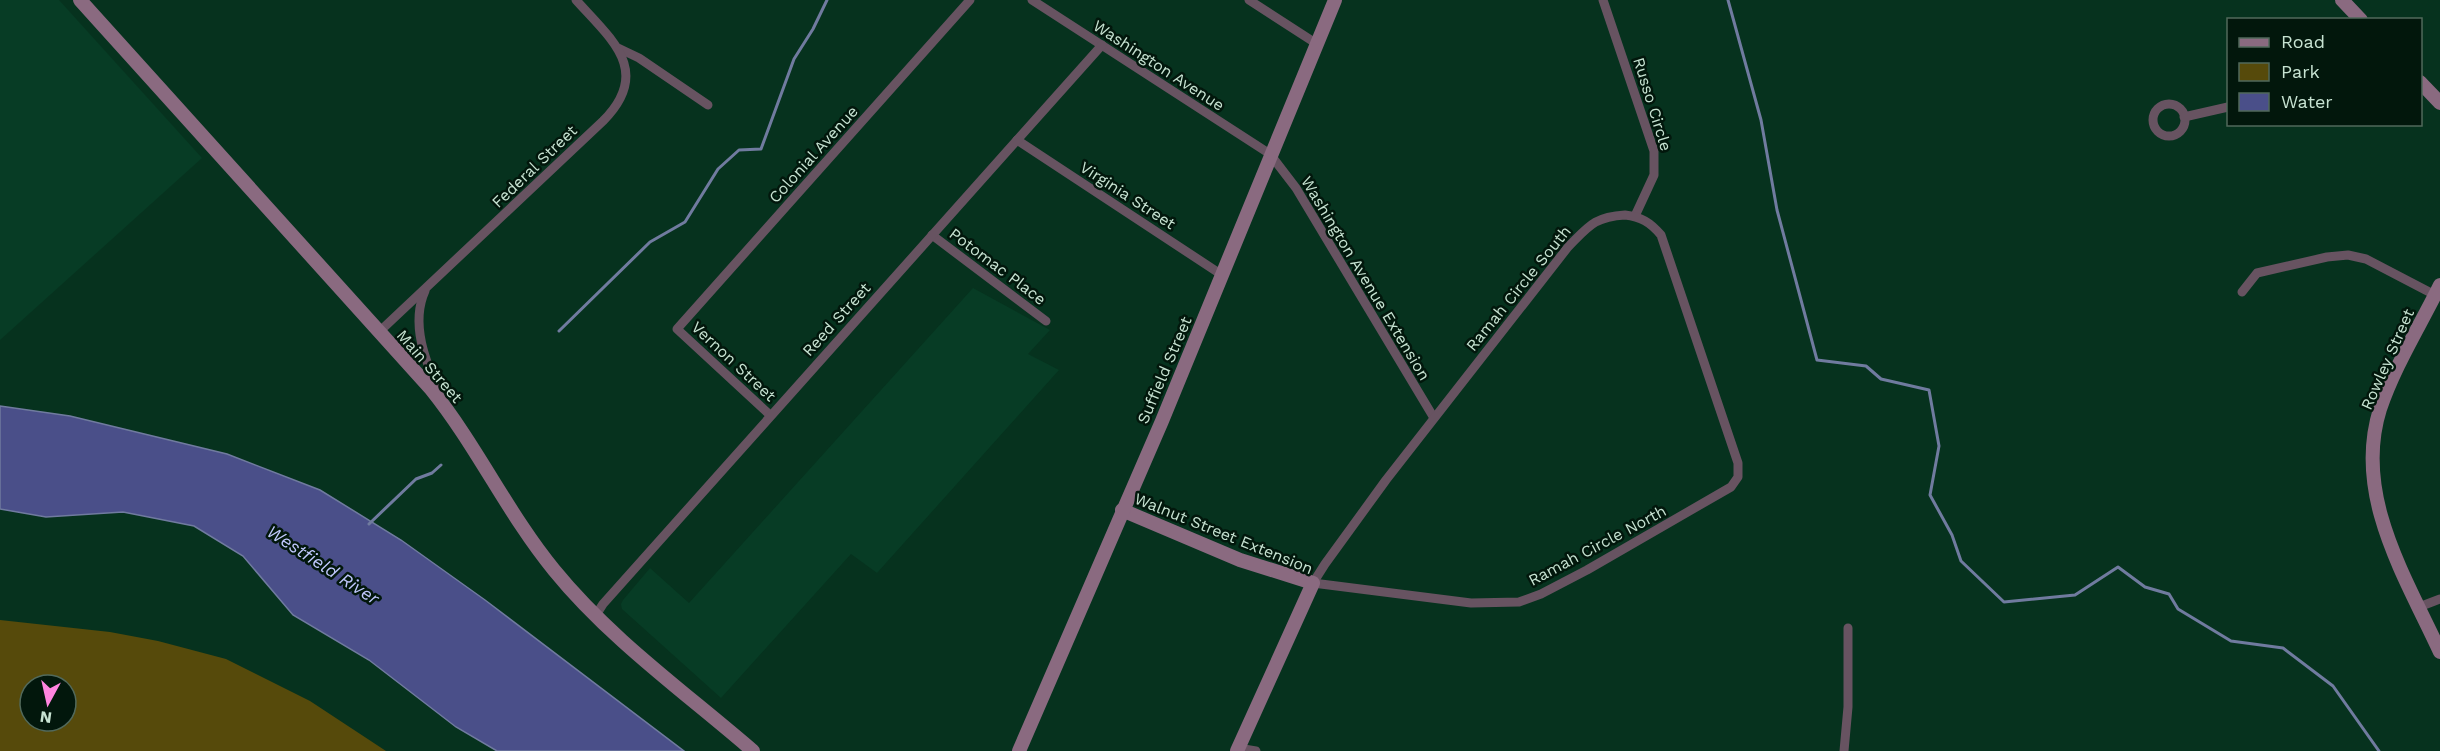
<svg xmlns="http://www.w3.org/2000/svg" width="2440" height="751" font-family="'Work Sans',sans-serif">
<rect width="100%" height="100%" fill="#06321e"/>
<g fill="#073c25">
<path d="M0,0H59L202,158L0,340Z"/>
<path d="M973,288L1050,330L1028,354L1059,370L877,573L851,554L721,698L622,609L621,604L623,600L650,568L689,603Z"/>
</g>
<path fill="#564a0b" fill-rule="evenodd" d="M0,620L110,632L158,641L226,659L310,701L386,751H0ZM30,685H66V721H30Z"/>
<path fill="#4a4f89" stroke="#707b9f" stroke-width="1.5" d="M0,406L70,416L227,454L320,490L401,540L485,600L684,751H497L456,727L369,660L293,615L243,556L194,526L123,512L46,517L0,509Z"/>
<g fill="none" stroke-linecap="round" stroke-linejoin="round">
<g stroke="#707b9f" stroke-width="3">
<path d="M1728,0L1761,120L1777,210L1817,360L1866,366L1881,379L1929,390L1939,446L1930,495L1952,535L1961,561L2004,602L2075,595L2118,567L2145,587L2169,594L2178,609L2231,641L2283,648L2333,686L2379,751"/>
<path d="M559,331L650,242L685,222L718,169L739,150L761,149L794,59L813,29L827,0"/>
<path d="M369,524L416,479L432,473L441,465"/>
</g>
<g stroke="#675361" stroke-width="9">
<path d="M1032,0L1270,154L1296,188L1434,418"/>
<path d="M1249,0L1317,44"/>
<path d="M1603,0L1654,151V175L1635,216"/>
<path d="M618,48L639,58L708,105"/>
<circle cx="2169" cy="120" r="16"/>
<path d="M2184,117L2228,107"/>
<path d="M1017,140L1222,275"/>
<path d="M1625,215C1641,217 1650,222 1661,235L1738,463V477L1731,487L1587,570L1541,594L1519,602L1471,603L1313,583L1325,564L1386,480L1568,247C1589,226 1594,217 1625,215Z"/>
<path d="M932,235L1046,321"/>
<path d="M425,291C410,324 426,362 439,393"/>
<path d="M2242,292L2257,273L2327,257L2348,255L2366,259L2435,295"/>
<path d="M379,332L603,121C653,71 611,39 576,0"/>
<path d="M770,415L677,329L970,0"/>
<path d="M2419,607L2440,599"/>
<path d="M596,615L603,604L1102,45"/>
<path d="M1238,748L1256,751"/>
<path d="M1844,751L1848,707V628"/>
</g>
<g stroke="#8a6a80" stroke-width="14">
<path d="M80,0L431,389C477,446 508,514 554,570C610,639 686,693 753,751"/>
<path d="M2342,0L2361,20"/>
<path d="M2420,82L2440,103"/>
<path d="M2440,285C2420,326 2395,365 2380,409C2353,495 2405,576 2440,652"/>
<path d="M1122,510L1240,560L1313,583L1237,751"/>
<path d="M1019,751L1162,421L1335,0"/>
</g>
</g>
<g text-anchor="middle" stroke-width="5" stroke-linejoin="round" paint-order="stroke">
<g font-size="16" fill="#c7e3d2" stroke="#02170c">
<text transform="translate(1159 65) rotate(33)" y="6">Washington Avenue</text>
<text transform="translate(1653 104) rotate(73)" y="6">Russo Circle</text>
<text transform="translate(813 154) rotate(-48)" y="6">Colonial Avenue</text>
<text transform="translate(534 166) rotate(-44)" y="6">Federal Street</text>
<text transform="translate(1128 195) rotate(33)" y="6">Virginia Street</text>
<text transform="translate(998 266) rotate(37)" y="6">Potomac Place</text>
<text transform="translate(1366 278) rotate(59)" y="6">Washington Avenue Extension</text>
<text transform="translate(1518 288) rotate(-51)" y="6">Ramah Circle South</text>
<text transform="translate(836 319) rotate(-48)" y="6">Reed Street</text>
<text transform="translate(2387 359) rotate(-66)" y="6">Rowley Street</text>
<text transform="translate(734 361) rotate(43)" y="6">Vernon Street</text>
<text transform="translate(430 366) rotate(49)" y="6">Main Street</text>
<text transform="translate(1164 370) rotate(-67)" y="6">Suffield Street</text>
<text transform="translate(1224 533) rotate(22)" y="6">Walnut Street Extension</text>
<text transform="translate(1597 545) rotate(-28)" y="6">Ramah Circle North</text>
</g>
<g font-size="18" font-style="italic" fill="#bfc7fc" stroke="#02170c">
<text transform="translate(323 565) rotate(33)" y="6">Westfield River</text>
</g>
</g>
<rect x="2227" y="18" width="195" height="108" fill="#02170c" stroke="#51695b" stroke-width="1.5"/>
<rect x="2239" y="38" width="30" height="9" fill="#8a6a80" stroke="#51695b" stroke-width="1.5"/>
<text x="2281" y="48" font-size="18" fill="#c7e3d2">Road</text>
<rect x="2239" y="63" width="30" height="18" fill="#564a0b" stroke="#51695b" stroke-width="1.5"/>
<text x="2281" y="78" font-size="18" fill="#c7e3d2">Park</text>
<rect x="2239" y="93" width="30" height="18" fill="#4a4f89" stroke="#51695b" stroke-width="1.5"/>
<text x="2281" y="108" font-size="18" fill="#c7e3d2">Water</text>
<g transform="translate(48 703) rotate(188)"><circle r="28" fill="#02170c" stroke="#51695b" stroke-width="1.5"/>
<path d="M0-4.5L10 22L0 15L-10 22Z" fill="#ff85df"/>
<text y="-9" font-size="16" font-weight="bold" text-anchor="middle" fill="#c7e3d2">N</text>
</g>
</svg>
